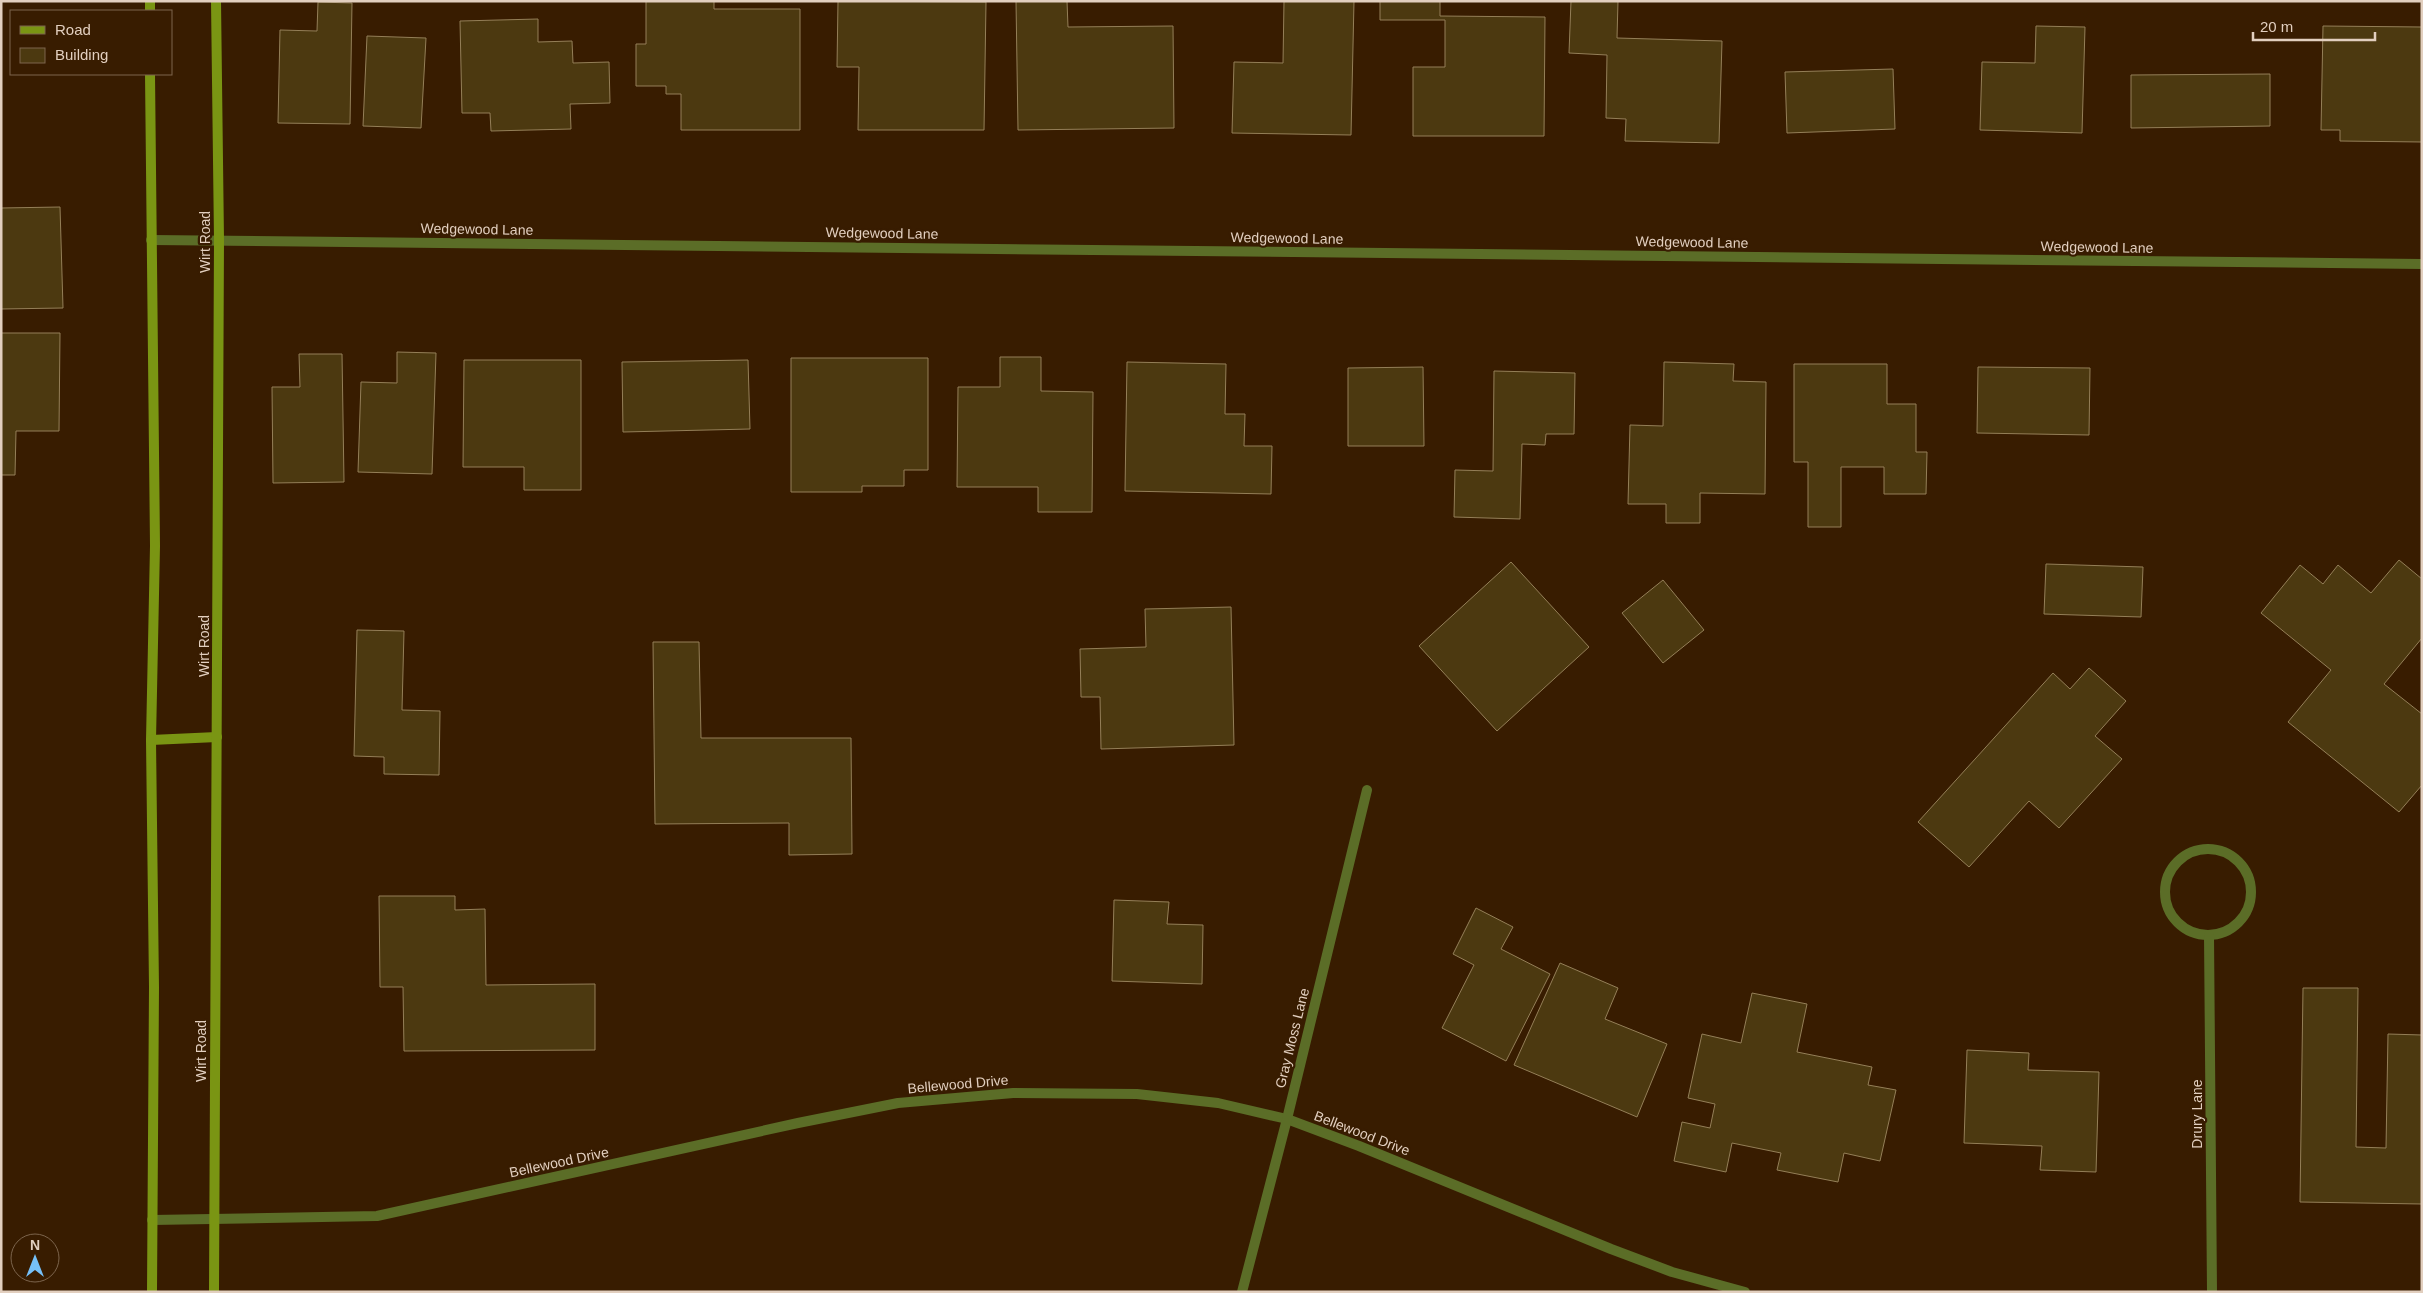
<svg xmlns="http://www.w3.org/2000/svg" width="2423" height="1293" font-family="Helvetica,sans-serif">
<rect width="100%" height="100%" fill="#381c00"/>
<g fill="#4c3910" stroke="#947f58">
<path d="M646,1H714V9H800V130H681V94H666V86H636V44H646Z"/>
<path d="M838,1L986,2L984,130H858L859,67H837Z"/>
<path d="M1016,1H1067L1068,27L1173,26L1174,128L1018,130Z"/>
<path d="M1284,1H1354L1351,135L1232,133L1234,62L1283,63Z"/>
<path d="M1380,1H1440V16L1545,17L1544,136H1413V67H1445V20H1380Z"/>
<path d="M1571,1H1618L1617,38L1722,41L1719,143L1625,141L1626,119L1606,118L1607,55L1569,53Z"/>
<path d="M318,2L352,3L350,124L278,123L280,30L317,31Z"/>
<path d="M538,19V42L572,41L573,63L609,62L610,103L570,104L571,129L491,131L490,113H462L460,21Z"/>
<path d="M2036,26L2085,27L2082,133L1980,130L1982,62L2035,63Z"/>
<path d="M2323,26L2422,27V142L2340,141V130H2321Z"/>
<path d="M367,36L426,38L421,128L363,126Z"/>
<path d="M1893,69L1895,129L1787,133L1785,72Z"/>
<path d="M2270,74V126L2131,128V75Z"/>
<path d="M60,207L63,308L1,309V208Z"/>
<path d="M1,333H60L59,431H16L15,475H1Z"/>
<path d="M397,352L436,353L432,474L358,472L361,382L397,383Z"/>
<path d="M299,354H342L344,482L273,483L272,387H300Z"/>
<path d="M1000,357H1041V391L1093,392L1092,512H1038V487H957L958,387H1000Z"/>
<path d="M791,358H928V470H904V486H862V492H791Z"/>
<path d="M464,360H581V490H524V467H463Z"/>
<path d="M748,360L750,429L623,432L622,362Z"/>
<path d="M1127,362L1226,364L1225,414H1245L1244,446H1272L1271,494L1125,491Z"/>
<path d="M1664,362L1734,364L1733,381L1766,382L1765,494L1700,493V523H1666V504H1628L1630,425L1663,426Z"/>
<path d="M1794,364H1887V404H1916V452H1927L1926,494H1884V467H1841V527H1808V462H1794Z"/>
<path d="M1423,367L1424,446H1348V368Z"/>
<path d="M1978,367L2090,368L2089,435L1977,433Z"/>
<path d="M1494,371L1575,373L1574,434H1546L1545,445L1522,444L1520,519L1454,517L1455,470L1493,471Z"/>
<path d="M2399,560L2422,579V638L2384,684L2422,714V785L2399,812L2288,722L2331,670L2261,613L2300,565L2323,584L2338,565L2371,593Z"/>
<path d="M1511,562L1589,647L1497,731L1419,646Z"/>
<path d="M2046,564L2143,567L2141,617L2044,614Z"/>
<path d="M1663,580L1704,630L1663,663L1622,613Z"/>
<path d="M1231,607L1234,745L1101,749L1100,697H1081L1080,649L1146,647L1145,609Z"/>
<path d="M357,630L404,631L402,710L440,711L439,775L384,774V757L354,756Z"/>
<path d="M653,642H699L701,738H851L852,854L789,855V823L655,824Z"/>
<path d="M2089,668L2126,701L2095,736L2122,759L2059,828L2029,801L1969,867L1918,822L2053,673L2070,689Z"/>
<path d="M379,896H455V910L485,909L486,985L595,984V1050L404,1051L403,987H380Z"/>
<path d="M1114,900L1169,902L1167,924L1203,925L1202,984L1112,981Z"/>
<path d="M1476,908L1513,927L1501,949L1550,974L1506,1061L1442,1028L1474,965L1453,954Z"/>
<path d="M1560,963L1618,988L1605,1019L1667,1044L1637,1117L1514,1065Z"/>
<path d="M2303,988H2358L2356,1147L2386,1148L2388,1034L2422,1035V1204L2300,1202Z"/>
<path d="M1752,993L1807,1004L1797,1052L1872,1067L1868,1085L1896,1090L1880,1161L1844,1153L1838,1182L1777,1170L1781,1153L1732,1143L1726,1172L1674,1161L1682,1122L1710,1128L1715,1104L1688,1098L1702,1034L1741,1043Z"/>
<path d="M1967,1050L2029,1053L2028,1070L2099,1072L2096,1172L2040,1170L2042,1146L1964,1143Z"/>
</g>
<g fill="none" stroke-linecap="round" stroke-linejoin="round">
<g stroke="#5b6d27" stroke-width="10">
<path d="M151,240L2422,264"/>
<circle cx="2208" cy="892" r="43"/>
<path d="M2209,935L2212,1292"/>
<path d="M152,1220L377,1216L798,1123L898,1103L1013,1093L1137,1094L1218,1103L1287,1119L1359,1146L1611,1249L1672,1272L1745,1292"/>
<path d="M1242,1292L1287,1119L1367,790"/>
</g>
<g stroke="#7a9513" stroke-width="10">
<path d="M150,1V11"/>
<path d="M150,74L155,546L151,740L154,987L152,1292"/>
<path d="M151,740L217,737"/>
<path d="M214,1292L219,240L216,1"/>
</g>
</g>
<g text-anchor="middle" stroke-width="4.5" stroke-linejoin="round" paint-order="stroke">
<g font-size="14" fill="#e2cfbf" stroke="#381c00">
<text transform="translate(477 229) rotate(1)" y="5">Wedgewood Lane</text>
<text transform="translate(882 233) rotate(1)" y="5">Wedgewood Lane</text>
<text transform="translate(1287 238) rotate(1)" y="5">Wedgewood Lane</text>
<text transform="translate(205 242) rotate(-90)" y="5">Wirt Road</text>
<text transform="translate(1692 242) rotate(1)" y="5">Wedgewood Lane</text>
<text transform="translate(2097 247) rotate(1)" y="5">Wedgewood Lane</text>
<text transform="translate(204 646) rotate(-90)" y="5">Wirt Road</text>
<text transform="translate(1292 1038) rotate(-76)" y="5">Gray Moss Lane</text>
<text transform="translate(201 1051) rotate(-90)" y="5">Wirt Road</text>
<text transform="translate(958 1084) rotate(-5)" y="5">Bellewood Drive</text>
<text transform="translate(2197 1114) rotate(-90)" y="5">Drury Lane</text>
<text transform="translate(1362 1133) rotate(21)" y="5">Bellewood Drive</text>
<text transform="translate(559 1162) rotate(-12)" y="5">Bellewood Drive</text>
</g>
</g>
<rect width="2423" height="1293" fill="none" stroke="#e2cfbf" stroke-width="5"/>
<rect x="10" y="10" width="162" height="65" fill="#381c00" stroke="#7c644c"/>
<rect x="20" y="26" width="25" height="8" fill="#7a9513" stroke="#7c644c"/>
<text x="55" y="35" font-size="15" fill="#e2cfbf">Road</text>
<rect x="20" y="48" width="25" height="15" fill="#4c3910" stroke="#7c644c"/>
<text x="55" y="60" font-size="15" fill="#e2cfbf">Building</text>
<g transform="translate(35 1258)"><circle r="24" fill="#381c00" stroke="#7c644c"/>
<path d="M0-4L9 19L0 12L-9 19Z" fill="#76c0f7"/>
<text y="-8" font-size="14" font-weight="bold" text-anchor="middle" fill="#e2cfbf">N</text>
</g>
<path d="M2253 32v8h122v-8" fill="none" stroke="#e2cfbf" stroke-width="2.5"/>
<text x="2260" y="32" font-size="15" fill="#e2cfbf" stroke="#381c00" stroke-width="4" paint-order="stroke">20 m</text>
</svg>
